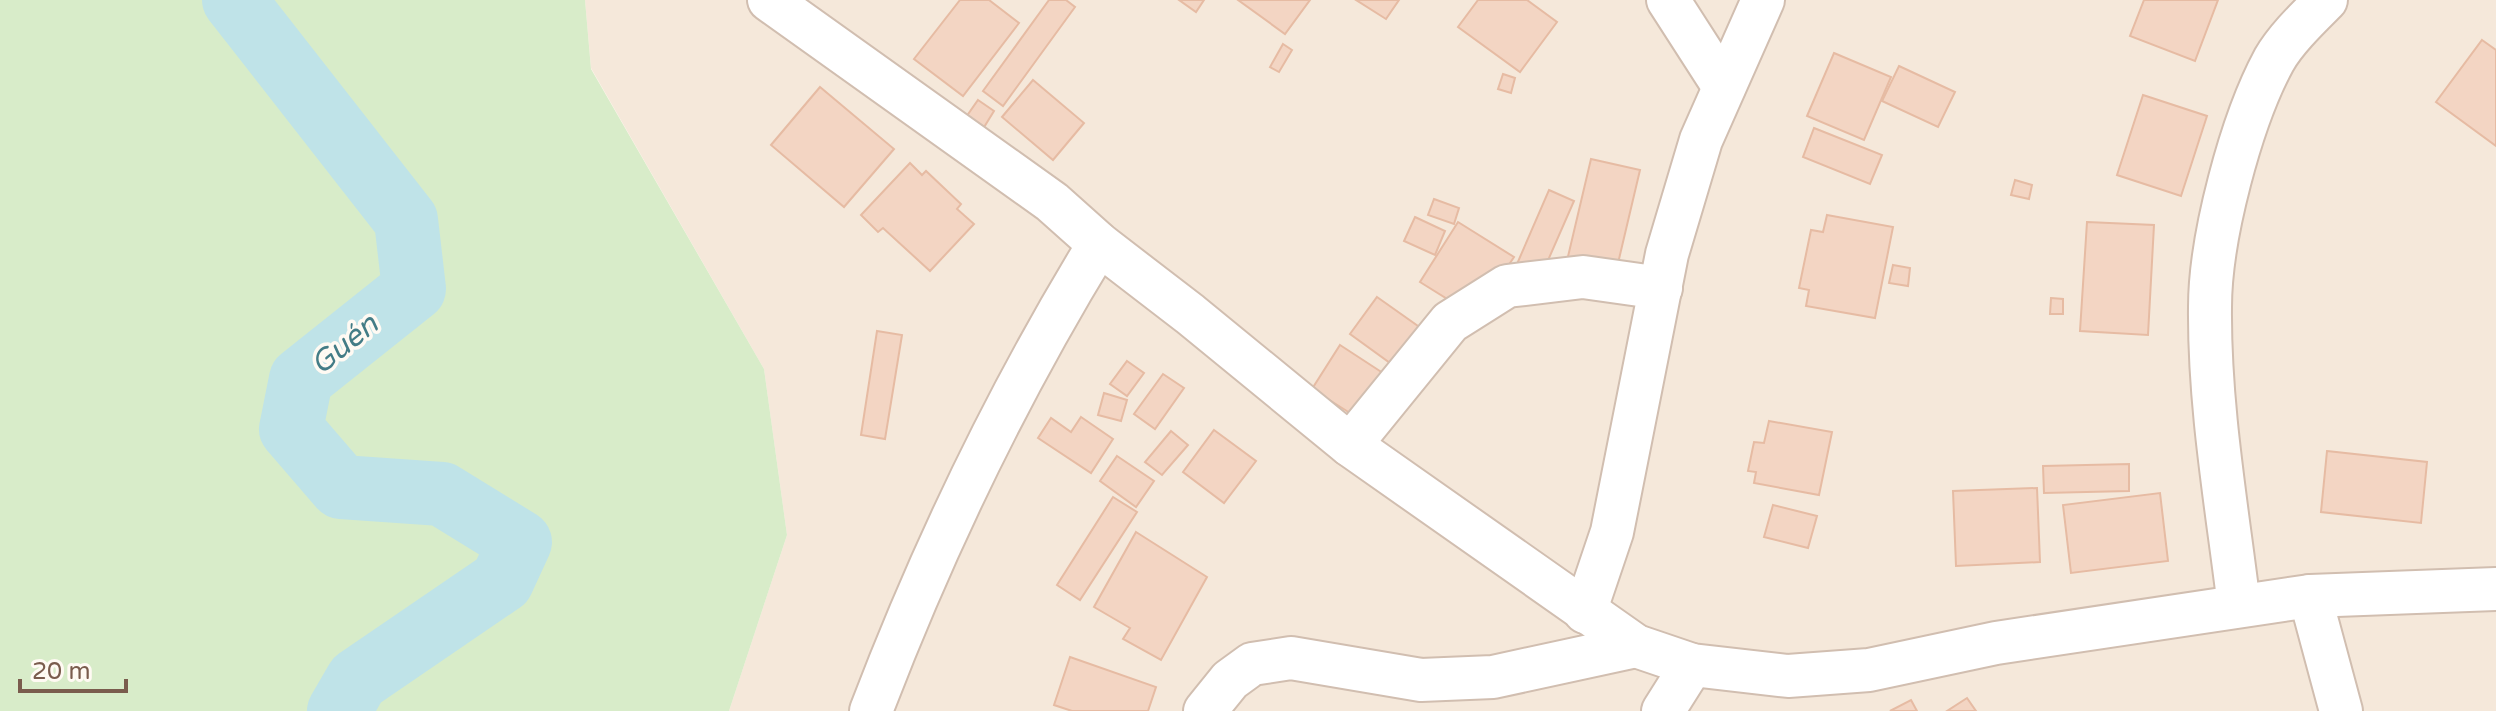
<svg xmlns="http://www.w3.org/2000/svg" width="2496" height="711" font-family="'Varela Round',sans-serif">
<rect width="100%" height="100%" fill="#fdf6ec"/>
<path fill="#f5e8da" d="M585,0H2496V711H729L787,535L764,369L591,68Z"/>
<path fill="#d8ecc9" d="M0,0H585L591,69L764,369L787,535L729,711H0Z"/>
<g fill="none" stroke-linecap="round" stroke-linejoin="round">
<path stroke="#bfe3e8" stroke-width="64" d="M234,0L406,220L414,289L301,379L291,429L341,487L442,494L520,542L502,581L357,680L339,711"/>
</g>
<g fill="#f3d5c3" stroke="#e6bba3" stroke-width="2">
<path d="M960,0H989L1019,23L963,96L914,59Z"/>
<path d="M1049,0H1066L1075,7L1003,106L983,91Z"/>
<path d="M1179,0H1204L1196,12Z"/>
<path d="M1238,0H1310L1285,34Z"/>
<path d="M1356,0H1399L1386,19Z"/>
<path d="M1478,0H1527L1557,22L1520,72L1458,27Z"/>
<path d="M2144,0H2218L2195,61L2130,36Z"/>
<path d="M2482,40L2496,50V146L2436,102Z"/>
<path d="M1283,44L1292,50L1279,72L1270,67Z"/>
<path d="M1834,53L1891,77L1864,140L1807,116Z"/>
<path d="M1899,66L1955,92L1938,127L1882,101Z"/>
<path d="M1503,74L1515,78L1511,93L1498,89Z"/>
<path d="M1033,80L1084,123L1053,160L1002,117Z"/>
<path d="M820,87L894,149L844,207L771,145Z"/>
<path d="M2143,95L2207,116L2181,196L2117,175Z"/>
<path d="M978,100L994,111L981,132L964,120Z"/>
<path d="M1814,128L1882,155L1870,184L1803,157Z"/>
<path d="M1591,159L1640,170L1615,276L1566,265Z"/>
<path d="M910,163L922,175L926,171L961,204L957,209L974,224L930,271L883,228L878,232L861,215Z"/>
<path d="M2015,180L2032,185L2029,199L2011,195Z"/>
<path d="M1549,190L1574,201L1542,274L1517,264Z"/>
<path d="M1434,199L1459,208L1454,224L1428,215Z"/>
<path d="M1827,215L1893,227L1875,318L1806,306L1809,290L1799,288L1811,230L1823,232Z"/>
<path d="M1415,217L1445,231L1435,255L1404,241Z"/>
<path d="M1458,222L1514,257L1500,278L1457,305L1420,282Z"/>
<path d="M2087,222L2154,225L2148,335L2080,331Z"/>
<path d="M1893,265L1910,268L1908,286L1889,283Z"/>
<path d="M1377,297L1425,331L1397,368L1350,334Z"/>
<path d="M2051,298L2063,299V314H2050Z"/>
<path d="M877,331L902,335L885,439L861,435Z"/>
<path d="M1340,345L1389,377L1361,420L1312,389Z"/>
<path d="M1127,361L1144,373L1127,396L1110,384Z"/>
<path d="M1163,374L1184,388L1155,429L1134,414Z"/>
<path d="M1104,393L1127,400L1121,421L1098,415Z"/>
<path d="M1081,417L1113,439L1091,473L1038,438L1051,418L1071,432Z"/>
<path d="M1769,421L1832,432L1819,495L1754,483L1756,472L1748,471L1754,442L1764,443Z"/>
<path d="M1214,430L1256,461L1224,503L1183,472Z"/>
<path d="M1171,431L1188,445L1162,475L1145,462Z"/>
<path d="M2327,451L2427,462L2421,523L2321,512Z"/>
<path d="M1117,456L1154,481L1136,507L1100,481Z"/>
<path d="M2129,464V491L2044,493L2043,466Z"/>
<path d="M2037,488L2040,562L1956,566L1953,491Z"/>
<path d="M2160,493L2168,561L2071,573L2063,505Z"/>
<path d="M1113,497L1137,512L1080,600L1057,585Z"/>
<path d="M1773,505L1817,516L1808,548L1764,537Z"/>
<path d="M1136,532L1207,577L1161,660L1123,639L1130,628L1094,607Z"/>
<path d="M1070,657L1156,687L1148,711H1072L1054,705Z"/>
<path d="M1967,698L1976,711H1947Z"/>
<path d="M1911,700L1917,711H1890Z"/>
</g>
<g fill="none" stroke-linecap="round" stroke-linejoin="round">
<g stroke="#d1beb0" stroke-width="46">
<g id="street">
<path d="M769,0L1052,202L1099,244L1190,314L1350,445L1636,646L1692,665L1788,676L1869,670L1996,643L2310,596L2496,589"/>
<path d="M1668,0L1724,87"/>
<path d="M1350,445L1450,322L1507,286L1583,277L1661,288"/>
<path d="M2310,596L2341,711"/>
<path d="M2239,606C2227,507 2209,407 2210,307C2210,238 2241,121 2274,60C2286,39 2308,18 2326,0"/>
<path d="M1585,612L1612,532L1667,254L1701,140L1763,0"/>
<path d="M871,711C932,551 1009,391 1099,244"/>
<path d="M1205,711L1230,680L1252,664L1291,658L1421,680L1493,677L1636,646"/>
<path d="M1663,711L1692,665"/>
</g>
</g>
<use href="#street" stroke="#fff" stroke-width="42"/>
</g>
<g text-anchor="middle" stroke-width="7" stroke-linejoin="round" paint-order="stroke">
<g font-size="30" font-style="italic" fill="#437c86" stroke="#fffaf3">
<text transform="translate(344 344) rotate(-39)" y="10">Guén</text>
</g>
</g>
<path d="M20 679v12h106v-12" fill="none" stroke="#7a5c4d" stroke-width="4"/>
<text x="32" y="679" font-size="24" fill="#7a5c4d" stroke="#fffaf3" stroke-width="6" paint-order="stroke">20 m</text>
</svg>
